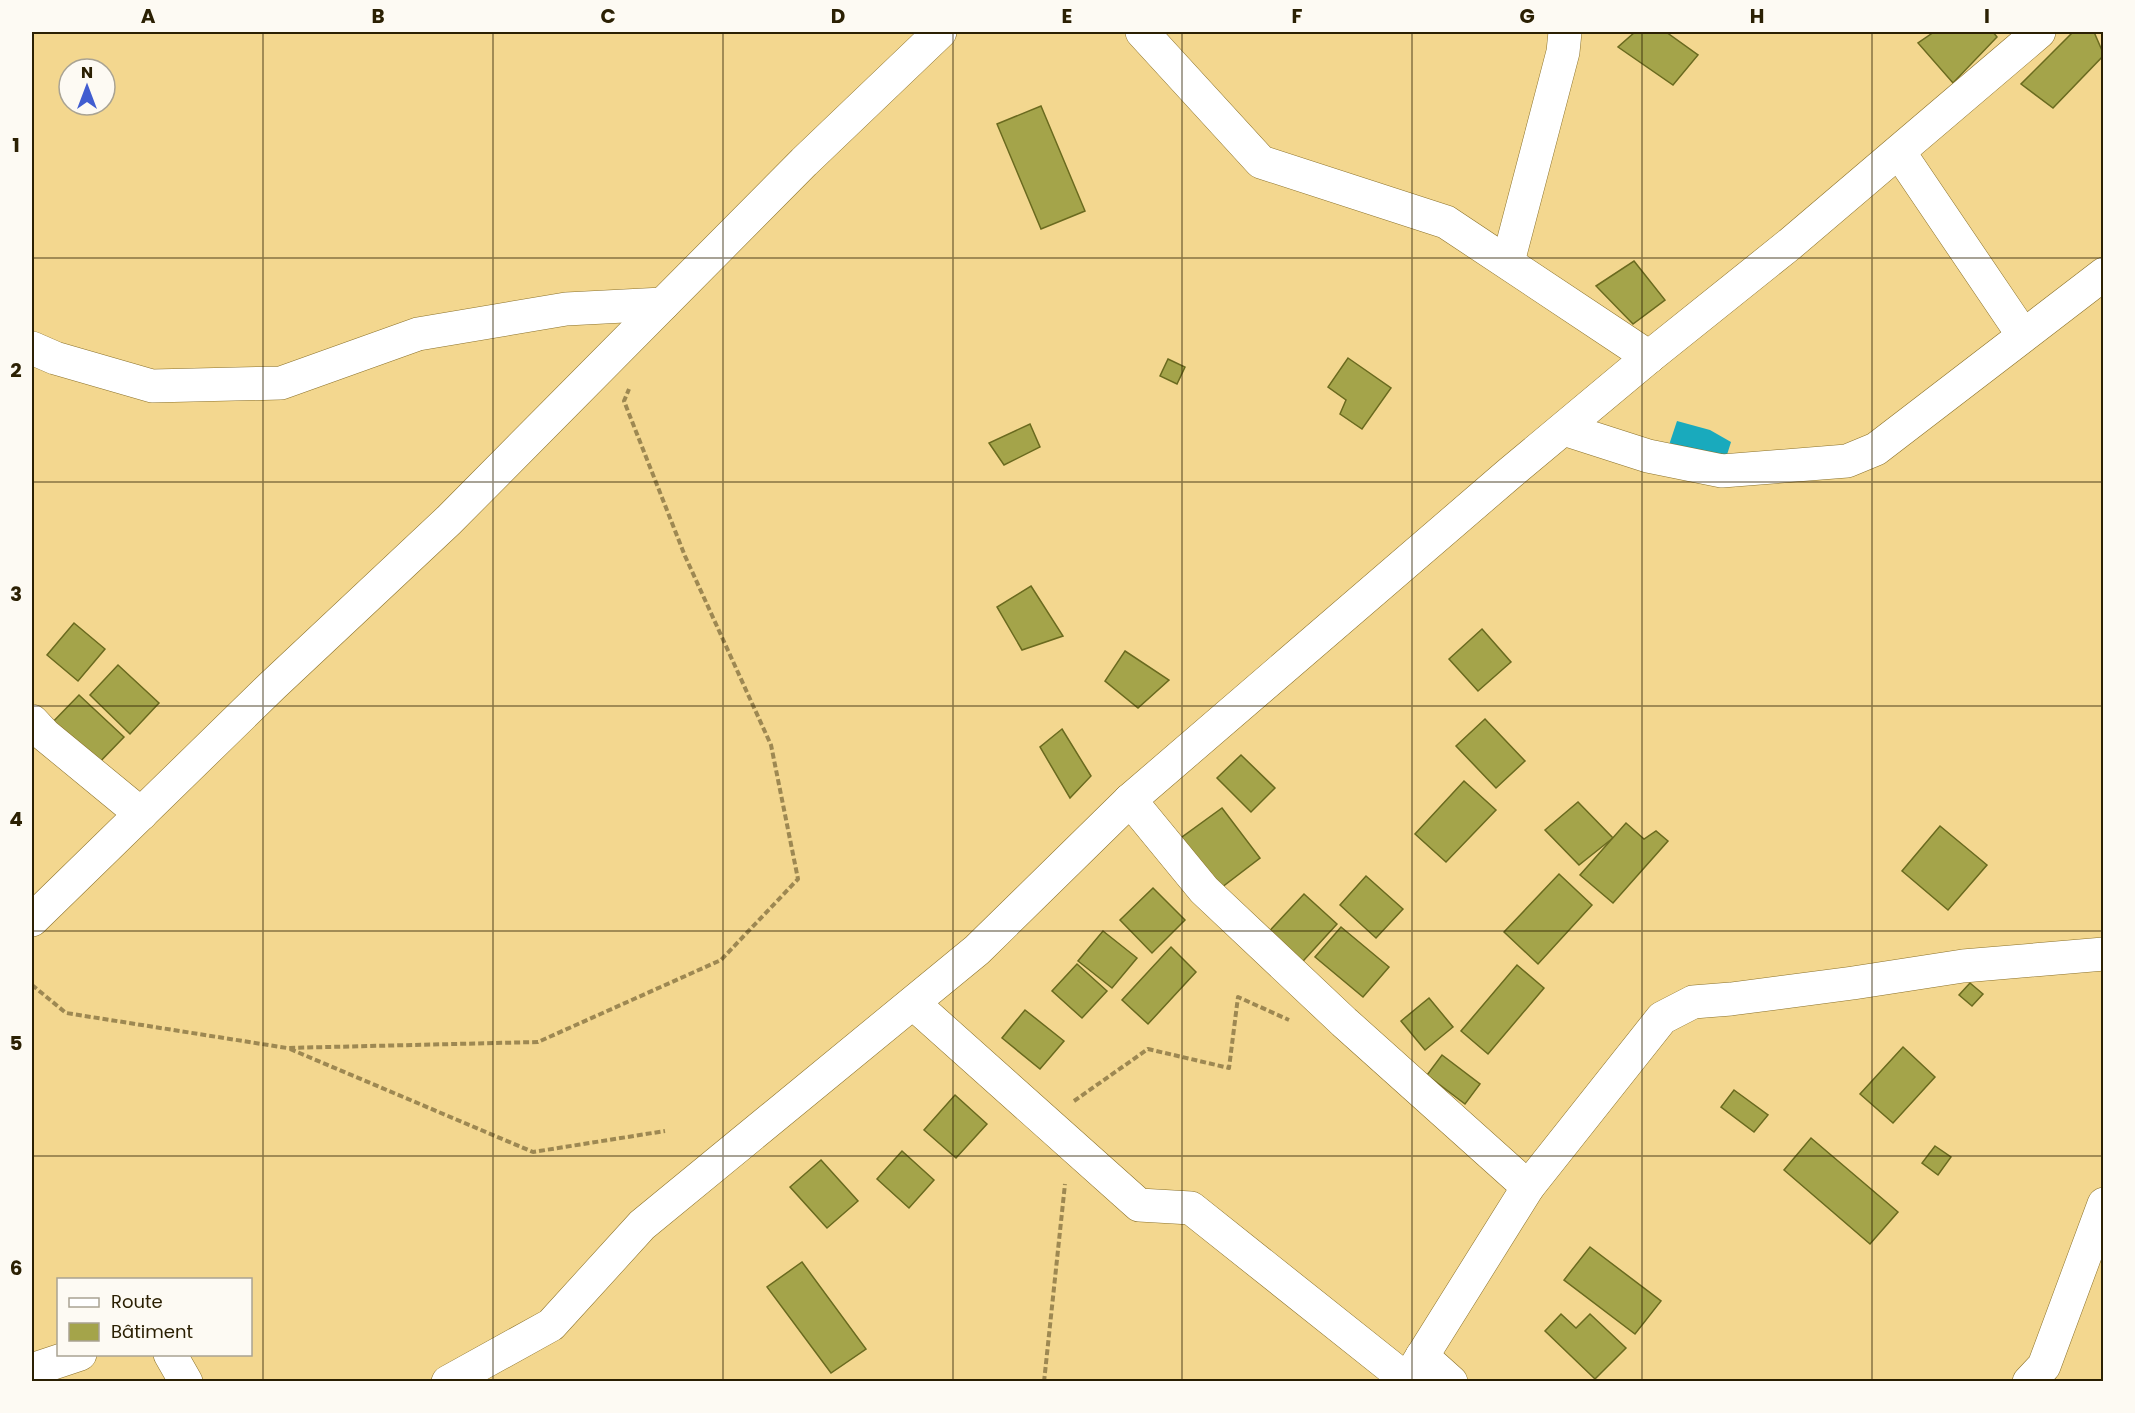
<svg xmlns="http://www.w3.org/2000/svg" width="2135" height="1413" font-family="Poppins,sans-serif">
<rect width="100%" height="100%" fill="#f3d78f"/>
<path fill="#19aabd" d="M1677,421L1710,430L1731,442L1722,471L1664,460Z"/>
<g fill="#a4a44a" stroke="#6a6a1f" stroke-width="1.5">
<path d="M1635,32H1666L1698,55L1673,85L1618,47Z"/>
<path d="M1934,32H1993L1997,37L1953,83L1918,43Z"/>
<path d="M2073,32H2094L2104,55L2053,108L2021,84Z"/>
<path d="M1041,106L1085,211L1041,229L997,124Z"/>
<path d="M1634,261L1665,300L1633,324L1596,286Z"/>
<path d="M1348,358L1391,388L1362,429L1340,414L1346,400L1328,387Z"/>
<path d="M1168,359L1185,367L1177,384L1160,376Z"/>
<path d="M1030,424L1040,447L1004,465L989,443Z"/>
<path d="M1031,586L1063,636L1022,650L997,607Z"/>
<path d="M74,623L105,649L78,681L47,655Z"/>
<path d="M1482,629L1511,662L1478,691L1449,659Z"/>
<path d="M1125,651L1169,680L1138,708L1105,681Z"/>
<path d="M118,665L159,703L130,734L90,695Z"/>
<path d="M79,695L124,737L91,771L47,728Z"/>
<path d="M1485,719L1525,761L1496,788L1456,746Z"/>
<path d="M1062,729L1091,776L1070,798L1040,747Z"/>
<path d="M1241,755L1275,788L1251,812L1217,778Z"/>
<path d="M1464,781L1496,810L1446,862L1415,834Z"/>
<path d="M1578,802L1613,838L1579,865L1545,830Z"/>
<path d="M1222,808L1260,858L1217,891L1178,840Z"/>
<path d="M1626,823L1644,839L1656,831L1668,841L1613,903L1580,875Z"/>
<path d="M1940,826L1987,865L1948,910L1902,871Z"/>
<path d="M1559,874L1592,905L1538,964L1504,932Z"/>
<path d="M1366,876L1403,909L1376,938L1340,905Z"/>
<path d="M1153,888L1185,920L1152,953L1120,920Z"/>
<path d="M1304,894L1337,924L1294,971L1261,940Z"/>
<path d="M1341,927L1389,967L1363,997L1315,957Z"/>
<path d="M1103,931L1137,958L1112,988L1078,961Z"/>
<path d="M1171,947L1196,972L1148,1024L1122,1000Z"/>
<path d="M1077,964L1107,991L1082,1018L1052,991Z"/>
<path d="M1517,965L1544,988L1488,1054L1461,1031Z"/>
<path d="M1970,983L1983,994L1972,1006L1959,995Z"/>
<path d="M1429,998L1453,1027L1425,1050L1401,1021Z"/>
<path d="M1025,1010L1064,1041L1040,1069L1002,1038Z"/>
<path d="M1903,1047L1935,1077L1893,1123L1860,1094Z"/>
<path d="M1442,1055L1480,1084L1465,1104L1427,1075Z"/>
<path d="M1734,1090L1768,1115L1754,1132L1721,1107Z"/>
<path d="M955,1095L987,1124L956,1158L924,1130Z"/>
<path d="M1811,1138L1898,1212L1870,1244L1784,1170Z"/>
<path d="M1935,1146L1951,1157L1938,1175L1922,1163Z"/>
<path d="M902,1151L934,1180L909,1208L877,1179Z"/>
<path d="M821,1160L858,1201L827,1228L790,1187Z"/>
<path d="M1590,1247L1661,1301L1635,1334L1564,1280Z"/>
<path d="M802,1262L866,1349L831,1373L767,1287Z"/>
<path d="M1561,1314L1576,1328L1590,1314L1626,1348L1595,1379L1545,1331Z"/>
</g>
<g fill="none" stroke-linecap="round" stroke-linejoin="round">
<g stroke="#8b7129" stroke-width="34">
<g id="minor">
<path d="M1142,32L1261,162L1446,222L1649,357"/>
<path d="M1899,152L2023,335"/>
<path d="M1508,262L1563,52L1565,32"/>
<path d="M32,348L55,358L152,386L281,383L418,334L566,309L663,304"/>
<path d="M1564,429L1648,456L1722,471L1847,461L1876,449L2104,274"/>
<path d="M32,721L45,735L141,814"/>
<path d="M1130,800L1204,890L1344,1022L1528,1187"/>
<path d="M32,920L272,686L449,520L804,162L940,32"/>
<path d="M913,1003L1139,1205L1191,1208L1407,1380"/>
<path d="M170,1354L186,1382"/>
<path d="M1422,1356L1451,1382"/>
<path d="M32,1370L80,1354"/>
<path d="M448,1382L551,1325L642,1225L977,950L1130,800L1510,473L1649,357L1790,244L2039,32"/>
<path d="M1406,1382L1528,1187L1662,1018L1693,1002L1731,999L1853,983L1963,966L2104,954"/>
<path d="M2029,1382L2044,1366L2104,1204"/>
</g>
</g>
<g stroke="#9d8852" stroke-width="4" stroke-dasharray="6 3" stroke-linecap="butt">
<path d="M32,985L66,1013L287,1048L538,1042L721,960L798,879L771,745L685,556L624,401L629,389"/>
<path d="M290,1049L533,1152L665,1131"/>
<path d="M1074,1101L1148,1049L1229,1068L1238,997L1289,1020"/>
<path d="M1044,1382L1065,1184"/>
</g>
<use href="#minor" stroke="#fff" stroke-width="33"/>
</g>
<path fill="none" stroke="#2b2003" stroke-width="1.5" stroke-opacity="0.55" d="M263,32V1382M493,32V1382M723,32V1382M953,32V1382M1182,32V1382M1412,32V1382M1642,32V1382M1872,32V1382M32,258H2104M32,482H2104M32,706H2104M32,931H2104M32,1156H2104"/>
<rect width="2135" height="1413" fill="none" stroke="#fdfaf3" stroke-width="66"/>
<rect x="57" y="1278" width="195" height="78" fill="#fdfaf3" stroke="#a9a393" stroke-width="1.5"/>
<rect x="69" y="1298" width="30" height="9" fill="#ffffff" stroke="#a9a393" stroke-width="1.5"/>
<text x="111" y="1308" font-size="18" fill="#2b2003">Route</text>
<rect x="69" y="1323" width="30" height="18" fill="#a4a44a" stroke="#a9a393" stroke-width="1.5"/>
<text x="111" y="1338" font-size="18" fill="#2b2003">Bâtiment</text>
<g transform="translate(87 87)"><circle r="28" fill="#fdfaf3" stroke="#a9a393" stroke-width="1.5"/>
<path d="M0-4.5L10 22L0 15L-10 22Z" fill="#415dd0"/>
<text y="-9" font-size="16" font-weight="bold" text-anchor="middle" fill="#2b2003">N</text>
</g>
<rect x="33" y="33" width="2069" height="1347" fill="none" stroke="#2b2003" stroke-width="2"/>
<g font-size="20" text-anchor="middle" font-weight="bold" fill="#2b2003">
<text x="148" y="23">A</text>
<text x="378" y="23">B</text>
<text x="608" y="23">C</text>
<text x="838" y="23">D</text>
<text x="1067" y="23">E</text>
<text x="1297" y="23">F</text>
<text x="1527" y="23">G</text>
<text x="1757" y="23">H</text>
<text x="1987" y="23">I</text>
<text x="16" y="152">1</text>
<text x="16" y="377">2</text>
<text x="16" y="601">3</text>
<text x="16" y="826">4</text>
<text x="16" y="1050">5</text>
<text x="16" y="1275">6</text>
</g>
</svg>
